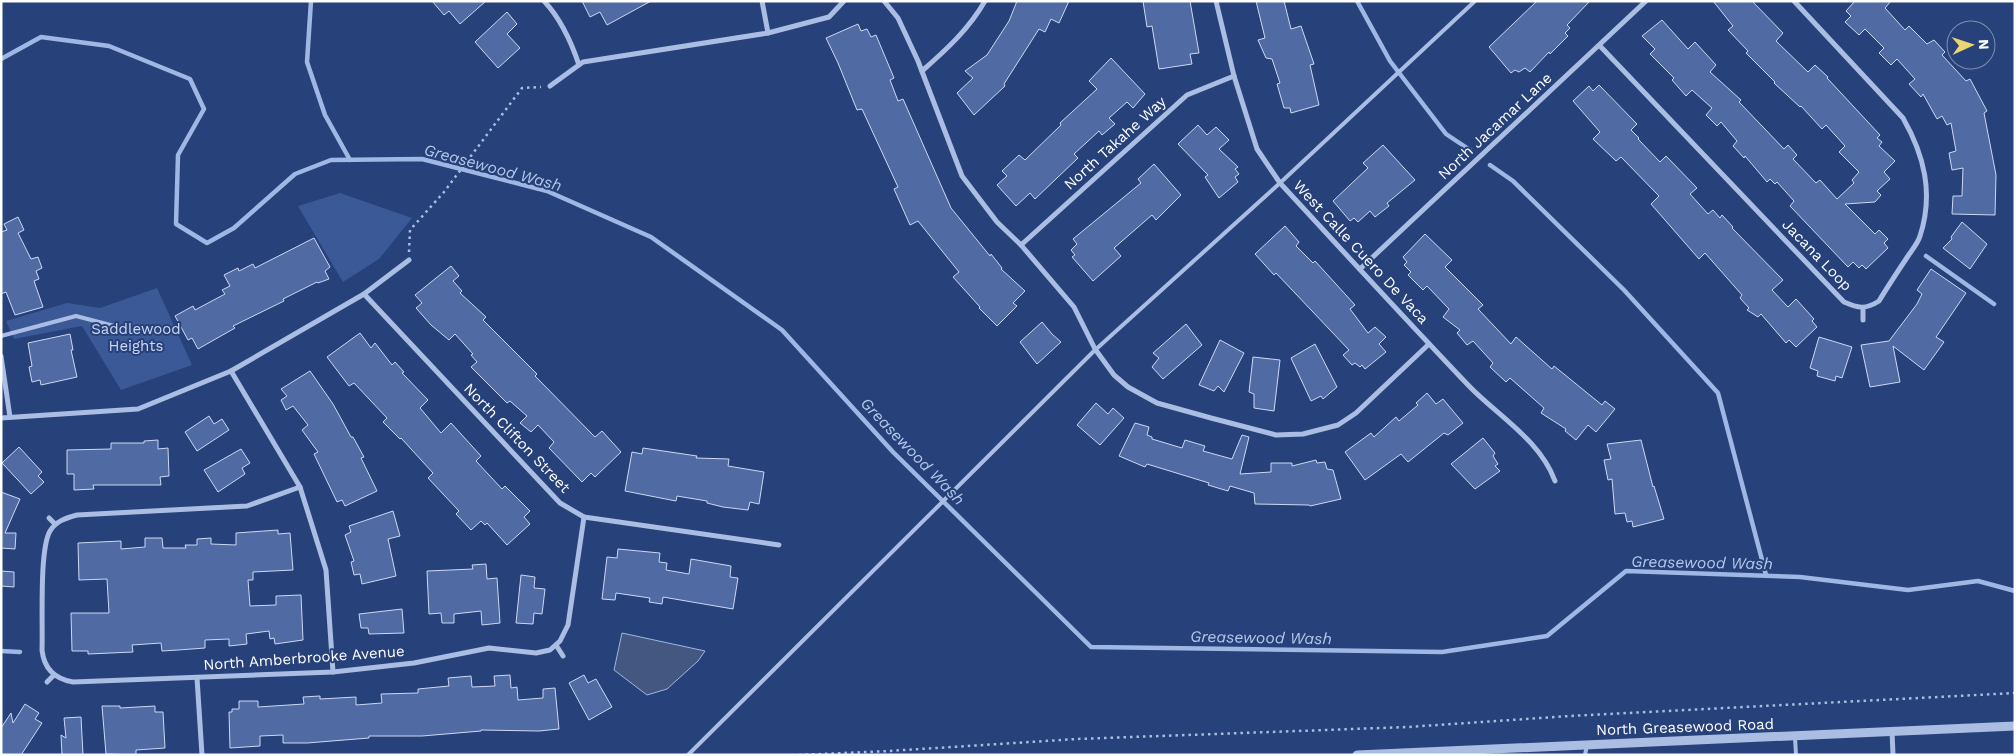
<svg xmlns="http://www.w3.org/2000/svg" width="2016" height="756" font-family="'Work Sans',sans-serif">
<rect width="100%" height="100%" fill="#27417a"/>
<g fill="#3b5997">
<path d="M340,193L412,218L379,259L343,282L298,206Z"/>
<path d="M157,288L192,365L121,390L82,326L14,339L6,321L67,303L100,308Z"/>
</g>
<path fill="#435780" stroke="#9fb7e4" d="M622,633L705,651L698,661L667,689L647,695L614,670Z"/>
<g fill="none" stroke-linecap="round" stroke-linejoin="round">
<g stroke="#9fb7e4" stroke-width="4.5">
<path d="M311,1L307,62L325,115L350,160"/>
<path d="M1357,1L1390,61L1446,134L1470,150"/>
<path d="M1,59L41,37L109,46L190,79L204,109L178,155L176,224L207,243L234,228L295,174L331,160L422,159L547,191L651,237L782,330L893,452L1091,647L1442,652L1547,636L1626,571L1800,577L1908,590L1978,581L2015,591"/>
<path d="M1490,165L1513,181L1624,290L1718,393L1766,575"/>
<path d="M1926,256L1994,304"/>
<path d="M1,651L20,652"/>
</g>
</g>
<g fill="#506aa3" stroke="#cdd9f3">
<path d="M432,1H486L460,24L449,11L444,15Z"/>
<path d="M582,1H651L607,25L600,12L590,17Z"/>
<path d="M1017,1H1069L1059,23L1051,19L1045,32L1039,29L1004,84L1005,86L974,115L957,93L973,78L965,71L987,55L1009,21Z"/>
<path d="M1143,1H1190L1199,53L1190,54L1192,64L1159,69L1152,26L1147,27Z"/>
<path d="M1256,1H1284L1291,29L1301,26L1314,64L1310,65L1319,105L1291,113L1290,108H1284L1277,84L1280,83L1272,59L1266,58L1258,40L1265,38Z"/>
<path d="M1537,1H1590L1567,25L1570,28L1565,33L1568,36L1550,54L1549,52L1530,72L1525,68L1519,72L1515,70L1511,73L1489,47Z"/>
<path d="M1713,1H1752L1783,33L1776,41L1808,72L1815,65L1828,77L1827,78L1880,135L1877,138L1882,142L1879,146L1895,161L1884,172L1890,179L1877,191L1881,195L1875,202L1845,204L1875,234L1879,230L1888,239L1884,243L1888,248L1866,269L1862,265L1859,268L1853,262L1848,267L1790,206L1794,201L1777,182L1775,184L1770,179L1767,182L1745,156L1744,158L1733,146L1737,141L1721,122L1717,126L1706,115L1712,108L1692,90L1686,96L1672,80L1674,78L1650,54L1655,49L1642,36L1662,20L1688,49L1695,42L1716,65L1710,72L1741,100L1739,102L1784,149L1788,145L1797,155L1793,159L1816,183L1820,180L1837,199L1854,183L1852,180L1859,172L1839,152L1845,146L1826,125L1822,129L1801,106L1800,107L1774,83L1775,82L1746,53L1748,51L1728,30L1733,26Z"/>
<path d="M1855,1H1891L1885,8L1905,30L1909,26L1927,44L1934,40L1945,52L1942,55L1966,81L1970,79L1987,111L1984,113L1996,175L1995,215L1952,214L1953,196H1962L1963,168L1952,170L1949,153L1956,151L1951,123L1947,125L1942,116L1937,119L1923,94L1921,97L1909,84L1915,79L1897,59L1891,65L1879,53L1884,48L1865,29L1859,35L1845,22L1851,16L1846,11Z"/>
<path d="M507,12L517,24L507,34L520,48L498,68L475,42Z"/>
<path d="M858,24L861,31L867,29L871,37L876,35L894,78L890,80L898,101L903,99L951,208L990,256L991,254L1002,268L1001,269L1025,291L1013,303L1017,306L997,326L979,308L980,307L953,277L959,272L918,221L910,225L894,189L898,187L862,109L857,110L838,63L826,38Z"/>
<path d="M1111,58L1145,94L1133,108L1127,102L1109,118L1115,124L1102,135L1099,131L1074,154L1078,158L1035,199L1030,193L1016,206L997,185L1007,176L1002,171L1019,155L1025,160L1061,125L1060,123L1097,89L1089,81Z"/>
<path d="M1599,85L1637,124L1631,130L1639,138L1638,139L1660,162L1666,156L1697,188L1690,194L1708,214L1713,210L1720,218L1722,215L1733,227L1732,228L1783,280L1772,290L1788,307L1796,299L1814,319L1812,321L1817,327L1796,347L1789,340L1786,343L1761,314L1758,317L1747,310L1749,308L1740,298L1742,295L1705,253L1699,259L1651,204L1659,196L1621,157L1616,161L1593,139L1600,132L1573,101L1589,86L1593,91Z"/>
<path d="M1198,125L1207,135L1216,127L1229,140L1219,149L1238,167L1235,169L1239,174L1235,177L1238,182L1219,198L1205,177L1208,175L1178,144Z"/>
<path d="M1383,145L1415,180L1387,203L1389,206L1375,217L1370,211L1358,222L1354,218L1350,221L1333,201L1368,168L1363,163Z"/>
<path d="M1154,164L1181,195L1156,220L1152,215L1114,248L1121,256L1093,281L1072,257L1075,255L1071,250L1077,244L1073,239L1141,183L1138,179Z"/>
<path d="M18,217L24,230L18,233L31,259L38,257L42,268L36,271L39,279L34,281L43,307L15,315L6,292L1,294V232L7,230L4,224Z"/>
<path d="M1962,222L1987,244L1970,269L1943,248L1952,239L1951,237Z"/>
<path d="M1285,226L1299,242L1296,246L1313,263L1315,261L1355,305L1350,309L1368,333L1375,327L1386,337L1379,344L1386,352L1365,369L1362,365L1360,367L1355,363L1352,365L1343,355L1349,350L1276,273L1274,275L1255,254Z"/>
<path d="M1425,234L1452,260L1445,267L1483,305L1478,309L1511,344L1516,337L1552,369L1554,366L1602,405L1605,401L1615,409L1596,432L1588,425L1576,440L1565,431L1566,429L1541,413L1544,408L1510,378L1506,382L1490,367L1493,363L1473,341L1467,345L1457,333L1460,330L1443,317L1449,309L1427,286L1423,290L1408,275L1411,272L1404,265L1407,262L1403,257Z"/>
<path d="M314,238L330,267L325,271L329,279L318,283L317,282L283,299L284,301L233,326L235,328L198,349L192,338L188,340L175,316L193,306L195,310L225,294L222,290L230,286L224,275L238,268L239,271L253,264L255,268Z"/>
<path d="M451,266L459,276L453,281L462,291L460,293L486,317L483,320L537,374L535,376L595,437L602,431L621,452L595,477L591,473L582,482L549,448L554,442L538,425L531,432L520,423L527,416L510,401L507,403L471,367L477,362L471,355L473,354L455,334L449,340L431,325L416,308L422,303L415,295Z"/>
<path d="M1931,269L1966,293L1936,337L1944,342L1924,370L1893,346L1900,382L1870,387L1861,345L1889,341L1917,304L1922,294L1917,290Z"/>
<path d="M1042,322L1052,334L1061,342L1037,364L1020,342Z"/>
<path d="M1186,324L1202,345L1163,379L1152,367L1159,358L1153,353Z"/>
<path d="M360,333L371,348L375,343L392,365L395,362L404,372L402,373L428,400L420,408L441,433L451,423L481,456L476,461L502,489L505,486L530,511L524,517L530,524L507,545L487,523L485,525L481,521L471,530L456,514L459,511L428,478L433,473L401,438L400,439L383,422L387,418L354,383L349,386L327,357Z"/>
<path d="M70,334L73,350H71L77,377L41,385L40,380L32,382L29,367L32,366L28,343Z"/>
<path d="M1819,337L1852,347L1842,378L1836,376L1835,381L1817,376L1818,371L1810,368Z"/>
<path d="M1220,340L1244,353L1224,392L1218,386L1214,391L1199,385Z"/>
<path d="M1315,344L1337,387L1323,399L1321,396L1311,401L1291,358Z"/>
<path d="M1253,357L1280,360L1274,411L1254,408V394L1249,392Z"/>
<path d="M310,371L333,404L351,437H353L364,457L361,458L377,491L345,506L342,500L337,502L314,454L318,452L302,430L308,425L293,406L286,410L281,400L287,396L281,389Z"/>
<path d="M1427,393L1436,404L1443,399L1463,423L1448,435L1444,433L1408,462L1401,454L1365,480L1345,452L1371,433L1374,437L1396,417L1399,421L1418,405L1416,403Z"/>
<path d="M1096,403L1108,414L1113,408L1124,418L1100,445L1077,425Z"/>
<path d="M209,416L214,424L222,419L229,430L197,451L185,432Z"/>
<path d="M1135,423L1149,427L1147,435L1152,437V439L1182,448L1185,440L1205,446L1203,451L1232,459L1242,435L1249,437L1240,474L1271,472V463H1292V466L1316,460L1317,463L1325,462L1327,469L1333,470L1341,499L1310,506L1309,505L1255,504L1254,493L1230,486L1228,491L1208,485L1209,483L1147,464L1145,467L1119,456Z"/>
<path d="M1483,438L1495,453L1493,456L1498,464L1495,466L1500,471L1475,489L1451,464Z"/>
<path d="M158,440V449L168,448L169,476L160,477L161,485H93L94,489L74,490V474H67V450L111,449V443H144V441Z"/>
<path d="M1641,440L1653,487L1654,486L1664,519L1633,527L1632,521L1627,522L1625,513L1615,514L1612,479L1608,480L1604,460L1611,459L1607,444Z"/>
<path d="M19,447L42,472L38,476L44,482L31,494L2,463Z"/>
<path d="M643,448L697,456L696,458L729,459L728,466L764,472L759,504L750,502L748,510L723,507L707,503V501L677,496L676,501L625,491L632,452L642,454Z"/>
<path d="M241,449L250,463L242,468L245,474L218,492L204,470Z"/>
<path d="M1,492L20,499L5,533H16L15,549L1,548Z"/>
<path d="M393,511L400,536L388,539L396,576L362,584L360,574L354,575L351,562L354,561L345,535L351,532L349,526Z"/>
<path d="M278,530V534L290,533L293,570L253,572V580H248L250,606L276,605V596L301,595L303,640L275,644L274,638L270,639L269,631L246,634L247,644L229,646V639L205,640V648L178,650L162,651L161,643L132,645L133,652L88,654V651H72L71,613H109L107,579L79,580L78,543L121,541V549L145,547V538H162L163,548H186L185,545H197V539L211,538V544L236,545V533Z"/>
<path d="M618,549L660,553L659,562L667,563L666,570L689,574L691,559L731,566L730,577L738,578L733,609L663,597L662,604L649,602L650,598L616,593L615,600L602,599L607,557L617,558Z"/>
<path d="M486,564L487,579L497,578L500,623L482,625L481,611L454,614V623H442L441,613L429,614L427,571L473,569L472,565Z"/>
<path d="M1,571L14,572V587L1,586Z"/>
<path d="M521,575L535,577L534,588L545,589L542,614L534,613L533,624L516,623Z"/>
<path d="M402,609L404,633L369,634L368,628H361L359,614Z"/>
<path d="M510,675L511,688L517,687L518,700L543,698V689L555,688L559,729L539,731L481,730V731L422,736H369V738L307,743H283V735L260,736V746L230,748L229,712H232V709H239V701H258V707L304,704L303,697L320,696V699L356,697V705L382,703L381,694L418,693V689L449,686L448,678L471,676L472,687L495,686L494,676Z"/>
<path d="M584,675L588,683L596,679L612,707L589,720L569,683Z"/>
<path d="M25,704L39,713L35,719L42,723L21,755H1V728L11,713L13,723Z"/>
<path d="M102,706H120V708L155,706V712H163L165,748L136,750V755L106,754Z"/>
<path d="M81,717L83,755H62L61,735L66,738L64,718Z"/>
</g>
<g fill="none" stroke-linecap="round" stroke-linejoin="round">
<g stroke="#aabde3" stroke-width="2.5" stroke-dasharray="2.5 4" stroke-linecap="butt">
<path d="M409,252L410,230L444,192L522,88L541,87"/>
<path d="M799,755L889,751L1077,739L1408,727L1570,716L2015,693"/>
</g>
<g stroke="#aabde3" stroke-width="4">
<path d="M1,336L76,316L118,327"/>
<path d="M1795,737L1796,755"/>
<path d="M688,755L1094,351L1280,183L1475,1"/>
<path d="M1585,755L1587,745"/>
</g>
<g stroke="#aabde3" stroke-width="5">
<path d="M544,1C561,19 571,41 579,65"/>
<path d="M762,1L768,33"/>
<path d="M884,1L898,18L918,61L962,176L997,222L1021,245L1074,307L1095,349L1114,375L1128,387L1157,403L1211,418L1276,435L1303,434L1338,425L1356,413L1429,344"/>
<path d="M1216,1L1234,76L1257,149L1280,183C1343,251 1405,319 1469,386C1498,416 1540,440 1555,481"/>
<path d="M1600,46L1844,302C1858,308 1865,310 1879,301C1888,286 1898,271 1908,256C1912,250 1918,243 1920,236C1934,193 1924,155 1903,118L1794,1"/>
<path d="M922,71C946,50 969,29 985,1"/>
<path d="M550,86L583,62L768,33L829,17L844,1"/>
<path d="M1021,245L1187,95L1234,76"/>
<path d="M1360,269L1646,1"/>
<path d="M364,294L560,503L584,517L779,545"/>
<path d="M1863,320V309"/>
<path d="M1,356L10,417"/>
<path d="M231,371L300,487L326,570L333,672"/>
<path d="M1,418L138,409L231,371L364,294L409,260"/>
<path d="M300,487L247,506L77,515C66,518 56,521 50,531C39,550 43,624 42,650C44,669 55,679 73,682L333,672L414,663L489,648L536,653L550,650L560,641L568,625L584,517"/>
<path d="M49,518L55,524"/>
<path d="M556,645L563,656"/>
<path d="M197,678L202,755"/>
<path d="M47,682L54,675"/>
<path d="M1892,732L1893,755"/>
</g>
<path stroke="#aabde3" stroke-width="9" d="M1357,755L2015,726"/>
</g>
<g text-anchor="middle" stroke-width="4" stroke-linejoin="round" paint-order="stroke">
<g font-size="15" fill="#fff" stroke="#27417a">
<text transform="translate(1495 126) rotate(-43)" y="5">North Jacamar Lane</text>
<text transform="translate(1115 143) rotate(-42)" y="5">North Takahe Way</text>
<text transform="translate(1361 252) rotate(47)" y="5">West Calle Cuero De Vaca</text>
<text transform="translate(1817 255) rotate(46)" y="5">Jacana Loop</text>
<text transform="translate(517 438) rotate(46)" y="5">North Clifton Street</text>
<text transform="translate(304 658) rotate(-4)" y="5">North Amberbrooke Avenue</text>
<text transform="translate(1685 727) rotate(-2)" y="5">North Greasewood Road</text>
</g>
<g font-size="15" fill="#cdd9f3" stroke="#27417a">
<text x="136" y="334">Saddlewood<tspan x="136" dy="17">Heights</tspan></text>
</g>
<g font-size="16" font-style="italic" fill="#b5c8eb" stroke="#27417a">
<text transform="translate(493 167) rotate(15)" y="6">Greasewood Wash</text>
<text transform="translate(913 451) rotate(46)" y="6">Greasewood Wash</text>
<text transform="translate(1702 562) rotate(1)" y="6">Greasewood Wash</text>
<text transform="translate(1261 637) rotate(1)" y="6">Greasewood Wash</text>
</g>
</g>
<rect width="2016" height="756" fill="none" stroke="#ffffff" stroke-width="5"/>
<g transform="translate(1971 45) rotate(87)"><circle r="24" fill="#27417a" stroke="#7d8daf"/>
<path d="M0-4L9 19L0 12L-9 19Z" fill="#ebd671"/>
<text y="-8" font-size="14" font-weight="bold" text-anchor="middle" fill="#ffffff">N</text>
</g>
</svg>
